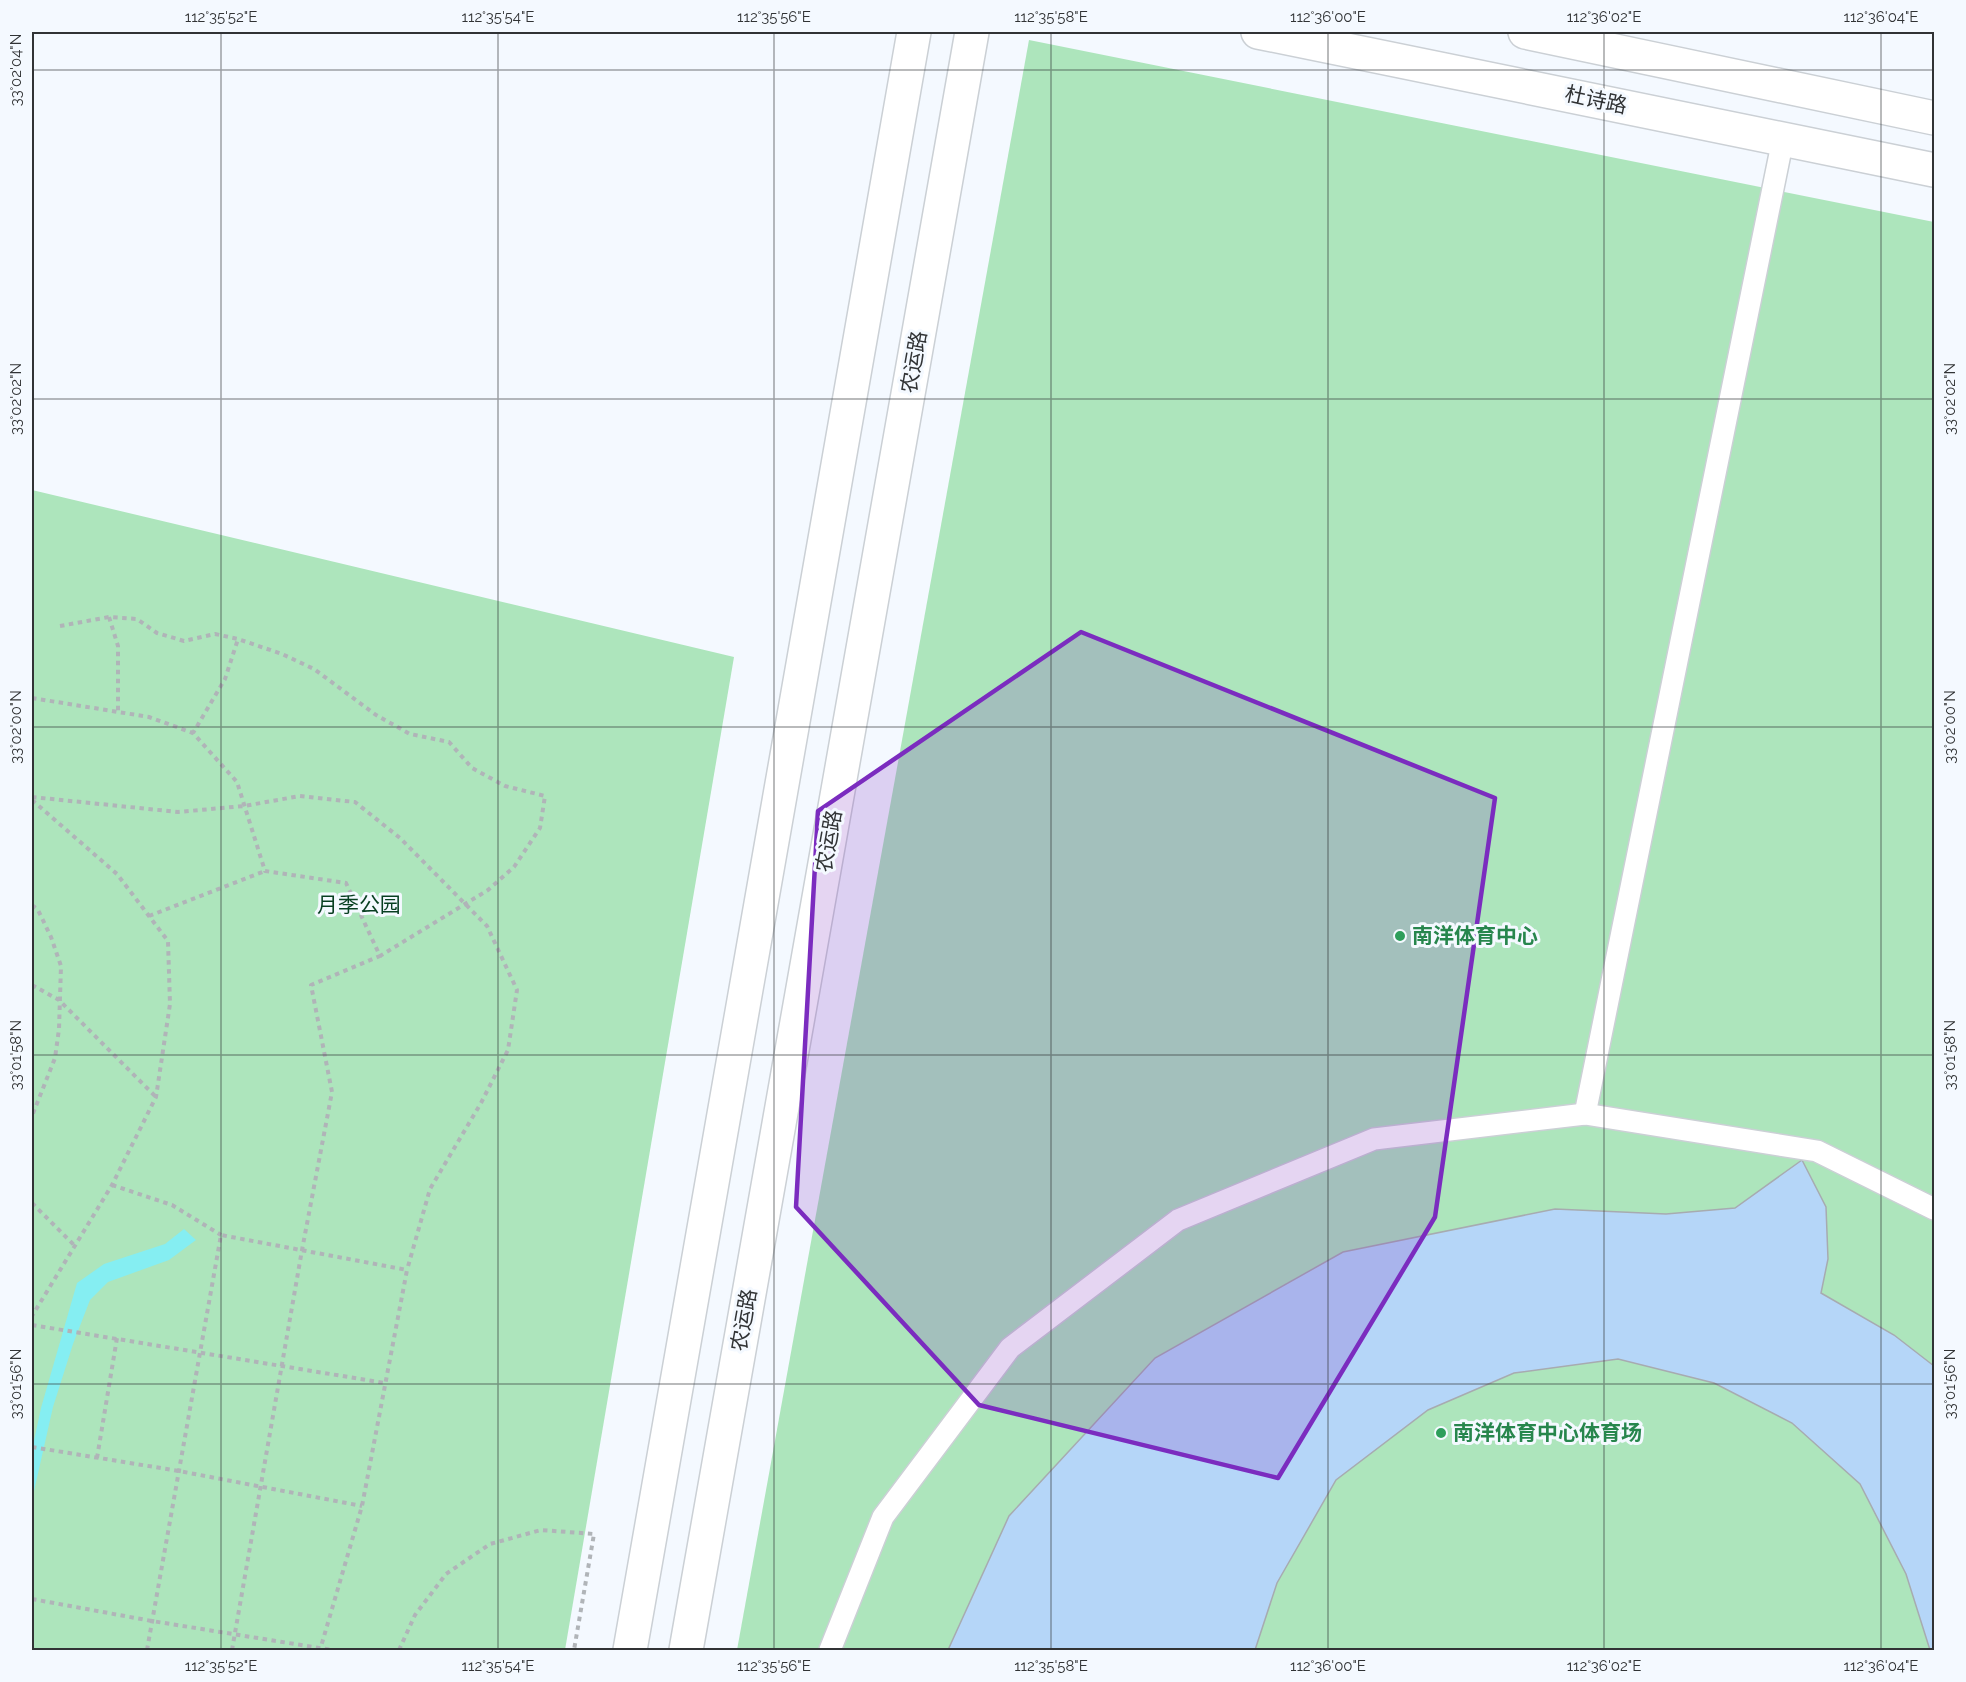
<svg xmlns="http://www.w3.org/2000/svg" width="1966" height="1682" font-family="Raleway,'Noto Sans SC',sans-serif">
<rect width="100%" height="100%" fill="#f4f9ff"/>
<g fill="#ade5bc">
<path d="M1029,40L1934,222V1650H737Z"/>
<path d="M32,490L734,657L565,1650H32Z"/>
</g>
<path fill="#85eef2" d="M184,1229L196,1240L169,1260L108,1282L90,1300L73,1344L53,1407L32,1500V1450L41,1408L77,1283L104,1264L165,1244Z"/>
<path fill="#b5d6f8" stroke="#a7abb0" stroke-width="1.5" d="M1802,1160L1826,1207L1828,1259L1821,1293L1894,1335L1934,1366V1650H1930L1906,1574L1860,1484L1792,1423L1714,1383L1618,1359L1514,1373L1428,1410L1336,1480L1277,1583L1255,1650H948L1009,1516L1155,1358L1343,1252L1555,1209L1666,1214L1735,1208Z"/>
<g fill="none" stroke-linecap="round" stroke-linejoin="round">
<g stroke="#cbd0d5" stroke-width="24">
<g id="service">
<path d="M1585,1114L1783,139"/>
<path d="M830,1650L883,1517L1010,1348L1178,1220L1374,1139L1585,1114L1817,1151L1934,1209"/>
</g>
</g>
<g stroke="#cbd0d5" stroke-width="36">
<g id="secondary">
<path d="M1258,32L1934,170"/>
<path d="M1525,32L1934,118"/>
<path d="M630,1650L914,32"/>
<path d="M686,1650L972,32"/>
</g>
</g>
<g stroke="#b0b4b8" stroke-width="4" stroke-dasharray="4.5 4.5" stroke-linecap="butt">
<path d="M109,617L118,646V712"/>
<path d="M60,626L109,617L137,619L157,633L184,641L215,634L238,639L282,654L314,669L376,715L410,734L449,742L472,768L505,786L545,796L540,828L514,867L488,890L380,956"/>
<path d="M32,698L149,717L193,733"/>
<path d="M32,797L178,812L244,806L300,796L355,802L400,838L487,926L517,990L508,1050L481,1103L430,1189L407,1270"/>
<path d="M32,800L117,874L168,941L170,1004L156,1097L112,1185L32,1316"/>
<path d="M32,905L38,910L51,937L61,966L59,1029L55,1058L32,1116"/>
<path d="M149,916L265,871"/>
<path d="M32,985L59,1000L156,1097"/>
<path d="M112,1185L172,1205L221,1235"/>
<path d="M32,1203L75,1246"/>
<path d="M32,1325L385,1383"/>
<path d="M32,1447L179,1471L362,1506"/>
<path d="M97,1458L117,1338"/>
<path d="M32,1599L152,1621L332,1650"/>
<path d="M147,1650L221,1235L407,1270L362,1506L320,1650"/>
<path d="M232,1650L302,1250L332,1092L311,985L380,956L346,883L265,871L237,782L193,733L225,679L238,639"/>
<path d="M399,1650L415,1615L446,1574L490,1544L541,1530L594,1534L574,1650"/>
</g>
<use href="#service" stroke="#fff" stroke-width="21"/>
<use href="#secondary" stroke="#fff" stroke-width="33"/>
</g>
<path fill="#7b2cbf" fill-opacity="0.2" stroke="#7b2cbf" stroke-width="4.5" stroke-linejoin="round" d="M1081,632L1495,798L1435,1217L1278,1478L979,1405L796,1207L818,811Z"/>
<path fill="none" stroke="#313335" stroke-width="1.5" stroke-opacity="0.45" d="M221,32V1650M498,32V1650M774,32V1650M1051,32V1650M1328,32V1650M1604,32V1650M1881,32V1650M32,70H1934M32,399H1934M32,727H1934M32,1055H1934M32,1384H1934"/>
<g fill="#2e9e5b" stroke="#f4f9ff" stroke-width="2">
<circle cx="1400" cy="936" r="6"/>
<circle cx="1441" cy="1433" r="6"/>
</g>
<g text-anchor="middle" stroke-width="6" stroke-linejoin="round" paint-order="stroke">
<g font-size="21" fill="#313335" stroke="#f4f9ff">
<text transform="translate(1596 100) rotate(12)" y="7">杜诗路</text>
<text transform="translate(914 362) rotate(-80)" y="7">农运路</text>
<text transform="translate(829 841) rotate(-80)" y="7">农运路</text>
<text transform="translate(744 1320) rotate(-80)" y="7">农运路</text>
</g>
<g font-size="21" fill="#083f21" stroke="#f4f9ff">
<text x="359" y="912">月季公园</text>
</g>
<g font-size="21" font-weight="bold" fill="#27864d" stroke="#f4f9ff" text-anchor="start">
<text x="1412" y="943">南洋体育中心</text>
<text x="1453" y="1440">南洋体育中心体育场</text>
</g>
</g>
<rect width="1966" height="1682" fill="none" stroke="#f4f9ff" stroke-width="66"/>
<rect x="33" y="33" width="1900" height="1616" fill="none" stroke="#313335" stroke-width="2"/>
<g font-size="15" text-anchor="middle" fill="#313335">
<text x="221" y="22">112°35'52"E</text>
<text x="498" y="22">112°35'54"E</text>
<text x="774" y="22">112°35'56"E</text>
<text x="1051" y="22">112°35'58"E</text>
<text x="1328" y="22">112°36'00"E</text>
<text x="1604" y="22">112°36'02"E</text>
<text x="1881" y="22">112°36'04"E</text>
<text transform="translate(16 70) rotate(-90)" y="5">33°02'04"N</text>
<text transform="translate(16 399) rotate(-90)" y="5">33°02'02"N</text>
<text transform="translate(1950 399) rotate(-90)" y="5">33°02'02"N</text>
<text transform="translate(16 727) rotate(-90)" y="5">33°02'00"N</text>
<text transform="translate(1950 727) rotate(-90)" y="5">33°02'00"N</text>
<text transform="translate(16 1055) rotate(-90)" y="5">33°01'58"N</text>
<text transform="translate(1950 1055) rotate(-90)" y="5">33°01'58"N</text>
<text transform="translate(16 1384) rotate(-90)" y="5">33°01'56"N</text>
<text transform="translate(1950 1384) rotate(-90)" y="5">33°01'56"N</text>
<text x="221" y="1671">112°35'52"E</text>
<text x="498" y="1671">112°35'54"E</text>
<text x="774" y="1671">112°35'56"E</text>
<text x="1051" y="1671">112°35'58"E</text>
<text x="1328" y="1671">112°36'00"E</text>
<text x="1604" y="1671">112°36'02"E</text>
<text x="1881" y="1671">112°36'04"E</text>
</g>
</svg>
